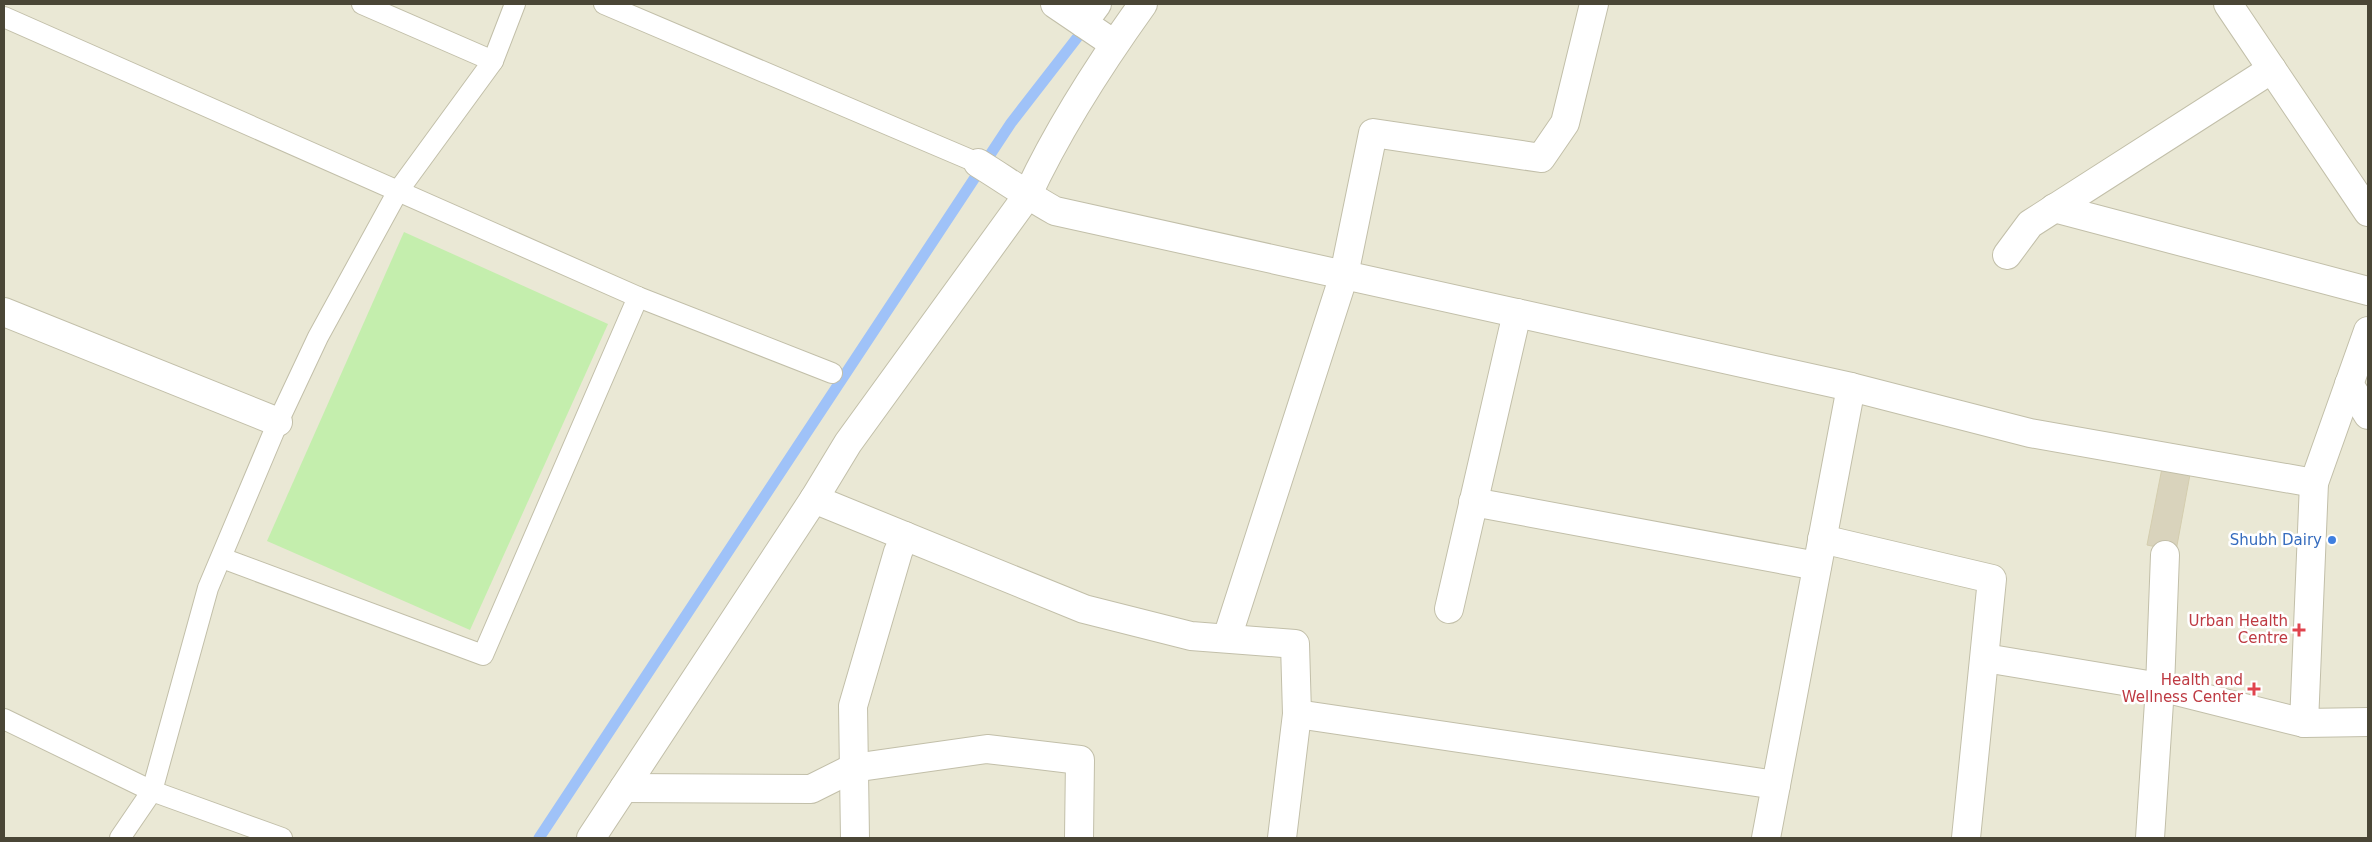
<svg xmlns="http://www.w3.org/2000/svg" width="2372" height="842" font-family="'DejaVu Sans',sans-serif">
<rect width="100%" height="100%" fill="#f6f4e8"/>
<rect fill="#eae8d5" x="4" y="4" width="2364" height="834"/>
<path fill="#c4eead" d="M404,232L608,324L470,630L267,541Z"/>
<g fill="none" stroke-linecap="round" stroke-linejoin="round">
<path stroke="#9fc2f8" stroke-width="11" d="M539,838L1011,123L1087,25"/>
</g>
<path fill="#d9d3bc" stroke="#d4cdae" d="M2163,463L2191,469L2176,551L2147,545Z"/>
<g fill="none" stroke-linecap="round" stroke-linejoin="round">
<g stroke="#c2bfa9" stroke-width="22">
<g id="service">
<path d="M362,4L493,61"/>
<path d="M604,4L978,163"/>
<path d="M4,17L638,297L832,373"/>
<path d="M222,558L483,655L638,297"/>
<path d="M4,719L152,791L282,838"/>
<path d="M120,838L152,791L208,588L278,422L318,337L398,191L493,61L515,4"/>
</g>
</g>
<g stroke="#c2bfa9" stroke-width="30">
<g id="minor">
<path d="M1055,4L1114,44"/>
<path d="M2228,4L2368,212"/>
<path d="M1083,23L1097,4"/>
<path d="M978,163C1004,179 1028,196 1055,211L1851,387L2030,433L2314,483"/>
<path d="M2054,208L2368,291"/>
<path d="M2007,255L2030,224L2272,69"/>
<path d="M4,312L278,422"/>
<path d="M2349,384L2368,415"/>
<path d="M814,499L1084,609L1191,636L1295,644L1297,714L1282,838"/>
<path d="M1473,502L1817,566"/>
<path d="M1822,539L1992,579L1966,838"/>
<path d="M1449,609L1517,313"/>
<path d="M1227,638L1344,275L1373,133L1541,158L1565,123L1594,4"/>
<path d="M1985,658L2160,687L2304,723L2368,722"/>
<path d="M1297,714L1776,785"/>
<path d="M2304,723L2314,483L2368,331"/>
<path d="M624,788L811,789L853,768L987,749L1080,760L1079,838"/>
<path d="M591,838L814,499L848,443L1027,196C1058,129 1100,64 1143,4"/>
<path d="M855,838L853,706L898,552L905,536"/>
<path d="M1766,838L1851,387"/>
<path d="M2150,838L2160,687L2165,555"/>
</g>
</g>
<use href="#service" stroke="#fff" stroke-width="20"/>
<use href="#minor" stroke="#fff" stroke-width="28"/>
</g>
<circle fill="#3f7fe0" stroke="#fff" stroke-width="2" cx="2332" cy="540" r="5"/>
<g fill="#e0444e" stroke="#fff" stroke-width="2">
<path d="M2296.5 622.5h5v5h5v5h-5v5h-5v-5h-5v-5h5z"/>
<path d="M2251.5 681.5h5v5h5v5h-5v5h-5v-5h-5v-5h5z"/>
</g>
<g text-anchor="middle" stroke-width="5" stroke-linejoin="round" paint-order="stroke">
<g font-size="15" fill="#366cbe" stroke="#fff" text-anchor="end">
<text x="2322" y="545">Shubh Dairy</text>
</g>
<g font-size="15" fill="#be3a42" stroke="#fff" text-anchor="end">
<text x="2288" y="626">Urban Health<tspan x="2288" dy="17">Centre</tspan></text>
<text x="2243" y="685">Health and<tspan x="2243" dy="17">Wellness Center</tspan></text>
</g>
</g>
<rect width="2372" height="842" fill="none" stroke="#4a4636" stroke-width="10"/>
</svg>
